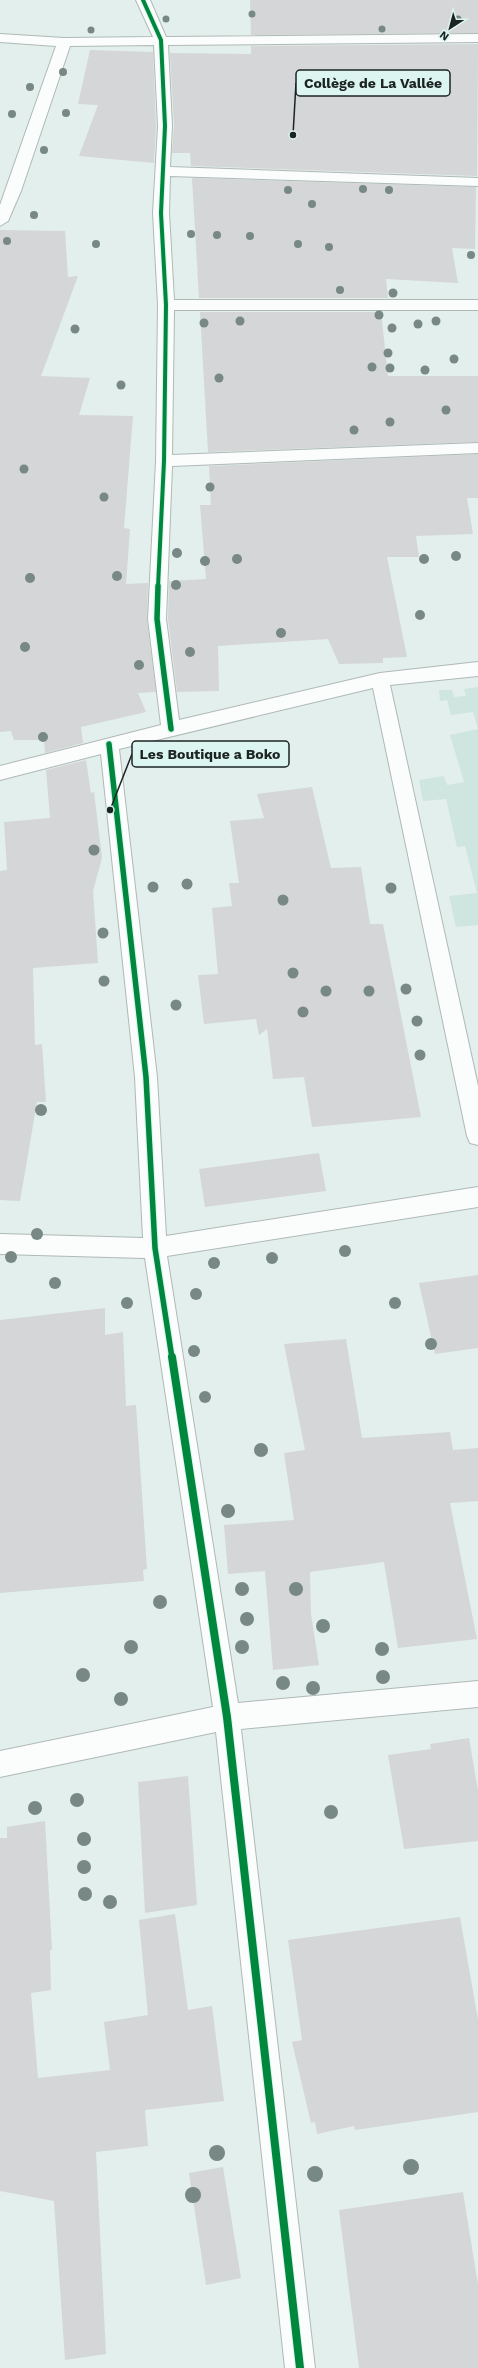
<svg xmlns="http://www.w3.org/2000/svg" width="478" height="2368" font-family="'Work Sans',sans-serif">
<rect width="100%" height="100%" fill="#e3efec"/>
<g fill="#cfe5e0">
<path d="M478,687V729L473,712L451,715L447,700L440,701L439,690H452L454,697L466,696L464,689Z"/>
<path d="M478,729V925L456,927L449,896L477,893L465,846L457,847L446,799L423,801L419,780L444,776L447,785L464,782L450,735Z"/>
</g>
<g fill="#d4d6d8">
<path d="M250,0H478V33L251,35Z"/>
<path d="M478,44L477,176L191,166L190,153H172L174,126L170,53L251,54V46Z"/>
<path d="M90,50L153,52L156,126L154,163L79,156L98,105L78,104Z"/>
<path d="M192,178L476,187L475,249L452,248L458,283L386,279L388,298H199Z"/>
<path d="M0,230L65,231L68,277L78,276L41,376L90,378L79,415L133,416L124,528L130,529L126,584L148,583L147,619L156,692L138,693L146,712L81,727L83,743L45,753L44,740H14L11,731L0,732Z"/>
<path d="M200,312H381L388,376H478V442L208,452Z"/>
<path d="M478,454V498H467L473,534L416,536L419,557H387L407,657L383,658V663L339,664L328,639L218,646L219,691L177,692L168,619L169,581L206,579L200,505H211L209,466Z"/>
<path d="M86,760L91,793L94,792L102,858L93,891L98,963L33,968L35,1045L42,1044L46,1102H37L20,1201L0,1200V871L7,870L4,822L50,818L46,770Z"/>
<path d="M312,787L331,868L361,867L370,924H383L421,1117L312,1127L304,1077L273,1079L267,1029L259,1035L256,1019L204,1024L198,975L218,974L212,908L232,906L229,883H239L230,821L264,818L257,794Z"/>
<path d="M319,1153L326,1191L205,1207L199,1169Z"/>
<path d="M478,1275V1348L435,1354L419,1283Z"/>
<path d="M105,1308V1335L123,1332L126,1406L136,1405L147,1569L143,1570L144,1581L0,1593V1320Z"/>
<path d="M346,1339L362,1438L450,1432L453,1450L478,1448V1501L450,1503L477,1639L398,1648L384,1562L310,1572L311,1614L319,1665L273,1670L265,1571L228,1574L224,1525L294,1520L284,1453L305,1450L284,1344Z"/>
<path d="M469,1738L478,1791V1841L404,1849L388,1755L431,1749L430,1744Z"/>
<path d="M188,1776L197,1905L145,1913L138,1782Z"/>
<path d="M45,1821L52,1950H50L51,1990L31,1993L38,2078L110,2070L104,2022L148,2015L139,1920L175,1914L188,2010L212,2006L224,2101L145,2110L148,2146L96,2152L106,2354L65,2360L54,2201L0,2191V1838H7V1827Z"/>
<path d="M460,1917L478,2020V2112L355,2130L354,2126L317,2134L315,2122L311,2123L292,2042L302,2040L288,1940Z"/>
<path d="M223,2167L241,2278L206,2285L189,2173Z"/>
<path d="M463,2192L478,2285V2368H359L339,2210Z"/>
</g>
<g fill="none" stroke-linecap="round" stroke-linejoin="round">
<g stroke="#afb9b6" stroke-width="2">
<path id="minor" d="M136,0H150L166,37L478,34V42L168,45L172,126L170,167L478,178V186L170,176L169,213L174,300H478V310H174L172,455L478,443V453L172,466L166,619L179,720L380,673L478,662V676L390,685L478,1086V1145L470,1143L467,1136L373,688L119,749L157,1077L166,1236L478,1187V1207L167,1256L238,1703L478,1681V1707L241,1729L315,2368H285L216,1732L0,1777V1751L213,1707L145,1258L0,1254V1234L143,1238L135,1077L101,754L0,780V766L161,725L148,619L156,461L158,305L153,213L158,126L154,45L70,46L21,191L8,221L0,226V205L56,46L0,42V34L64,38L153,37Z"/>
</g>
<use href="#minor" fill="#fbfdfc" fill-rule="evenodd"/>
<g stroke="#ddf5f0" stroke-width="6">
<path id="cycleway-far2" d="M143,0L161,40L165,126L161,213L166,305L164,461L158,587"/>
</g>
<g stroke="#ddf5f0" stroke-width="8">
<g id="cycleway-far1">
<path d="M158,586L157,619L171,729"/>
<path d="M109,744L146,1077L155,1248L172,1358"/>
</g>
</g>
<g stroke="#ddf5f0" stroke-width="10">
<path id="cycleway" d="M172,1357L227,1717L300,2368"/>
</g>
<use href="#cycleway-far2" stroke="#00873e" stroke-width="4"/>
<use href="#cycleway-far1" stroke="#00873e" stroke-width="5.5"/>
<use href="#cycleway" stroke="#00873e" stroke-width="8"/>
</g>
<g fill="#778885">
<circle cx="252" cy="14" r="3.5"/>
<circle cx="166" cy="19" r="3.5"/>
<circle cx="458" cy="19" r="3.5"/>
<circle cx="382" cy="29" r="3.5"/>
<circle cx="91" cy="30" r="3.5"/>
<circle cx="63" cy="72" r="4"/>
<circle cx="30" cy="87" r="4"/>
<circle cx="66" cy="113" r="4"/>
<circle cx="12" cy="114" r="4"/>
<circle cx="44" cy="150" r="4"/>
<circle cx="363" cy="189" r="4"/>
<circle cx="288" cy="190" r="4"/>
<circle cx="389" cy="190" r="4"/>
<circle cx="312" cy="204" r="4"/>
<circle cx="34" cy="215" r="4"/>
<circle cx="191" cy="234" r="4"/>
<circle cx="217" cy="235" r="4"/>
<circle cx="250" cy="236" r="4"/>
<circle cx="7" cy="241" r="4"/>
<circle cx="96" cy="244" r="4"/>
<circle cx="298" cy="244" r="4"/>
<circle cx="329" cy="247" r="4"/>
<circle cx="471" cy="255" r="4"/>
<circle cx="340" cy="290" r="4"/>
<circle cx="393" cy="293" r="4.5"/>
<circle cx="379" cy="315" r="4.5"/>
<circle cx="240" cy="321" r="4.5"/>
<circle cx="436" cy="321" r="4.5"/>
<circle cx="204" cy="323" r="4.5"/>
<circle cx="418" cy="324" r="4.5"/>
<circle cx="392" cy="328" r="4.5"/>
<circle cx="75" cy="329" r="4.5"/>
<circle cx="388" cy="353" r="4.5"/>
<circle cx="454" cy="359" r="4.5"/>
<circle cx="372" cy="367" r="4.5"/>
<circle cx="390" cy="368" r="4.5"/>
<circle cx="425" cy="370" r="4.5"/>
<circle cx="219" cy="378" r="4.5"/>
<circle cx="121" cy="385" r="4.5"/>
<circle cx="446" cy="410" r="4.5"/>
<circle cx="390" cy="422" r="4.5"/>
<circle cx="354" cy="430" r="4.5"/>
<circle cx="24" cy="469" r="4.5"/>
<circle cx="210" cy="487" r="4.5"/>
<circle cx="104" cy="497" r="4.5"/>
<circle cx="177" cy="553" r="5"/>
<circle cx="456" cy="556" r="5"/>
<circle cx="237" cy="559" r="5"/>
<circle cx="424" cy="559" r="5"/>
<circle cx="205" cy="561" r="5"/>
<circle cx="117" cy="576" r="5"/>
<circle cx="30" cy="578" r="5"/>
<circle cx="176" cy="585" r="5"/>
<circle cx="420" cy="615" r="5"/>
<circle cx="281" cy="633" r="5"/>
<circle cx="25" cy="647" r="5"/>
<circle cx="190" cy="652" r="5"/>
<circle cx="139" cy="665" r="5"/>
<circle cx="43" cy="737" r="5"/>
<circle cx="94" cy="850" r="5.5"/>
<circle cx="187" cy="884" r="5.5"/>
<circle cx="153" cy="887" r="5.5"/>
<circle cx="391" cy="888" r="5.5"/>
<circle cx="283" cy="900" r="5.5"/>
<circle cx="103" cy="933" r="5.5"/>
<circle cx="293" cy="973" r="5.5"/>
<circle cx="104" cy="981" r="5.5"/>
<circle cx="406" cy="989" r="5.5"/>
<circle cx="326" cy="991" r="5.5"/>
<circle cx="369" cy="991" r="5.5"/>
<circle cx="176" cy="1005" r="5.5"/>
<circle cx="303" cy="1012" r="5.5"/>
<circle cx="417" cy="1021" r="5.5"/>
<circle cx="420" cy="1055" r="5.5"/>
<circle cx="41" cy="1110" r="6"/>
<circle cx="37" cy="1234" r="6"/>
<circle cx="345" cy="1251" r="6"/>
<circle cx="11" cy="1257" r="6"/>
<circle cx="272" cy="1258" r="6"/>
<circle cx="214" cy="1263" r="6"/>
<circle cx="55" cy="1283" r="6"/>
<circle cx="196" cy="1294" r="6"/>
<circle cx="127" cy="1303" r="6"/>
<circle cx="395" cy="1303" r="6"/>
<circle cx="431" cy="1344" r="6"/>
<circle cx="194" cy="1351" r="6"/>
<circle cx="205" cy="1397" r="6"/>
<circle cx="261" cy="1450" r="7"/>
<circle cx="228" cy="1511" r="7"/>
<circle cx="242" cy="1589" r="7"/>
<circle cx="296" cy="1589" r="7"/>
<circle cx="160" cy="1602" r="7"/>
<circle cx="247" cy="1619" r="7"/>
<circle cx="323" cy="1626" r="7"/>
<circle cx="131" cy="1647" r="7"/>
<circle cx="242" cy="1647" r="7"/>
<circle cx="382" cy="1649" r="7"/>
<circle cx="83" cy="1675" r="7"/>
<circle cx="383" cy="1677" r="7"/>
<circle cx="283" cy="1683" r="7"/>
<circle cx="313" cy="1688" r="7"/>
<circle cx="121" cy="1699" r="7"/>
<circle cx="77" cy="1800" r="7"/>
<circle cx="35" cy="1808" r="7"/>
<circle cx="331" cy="1812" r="7"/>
<circle cx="84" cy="1839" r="7"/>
<circle cx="84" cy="1867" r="7"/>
<circle cx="85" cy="1894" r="7"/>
<circle cx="110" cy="1902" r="7"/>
<circle cx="217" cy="2153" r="8"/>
<circle cx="411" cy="2167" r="8"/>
<circle cx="315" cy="2174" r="8"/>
<circle cx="193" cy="2195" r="8"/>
</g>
<path fill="none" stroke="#1c2422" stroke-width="1.5" d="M293 135L296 83M110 810L132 754"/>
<g fill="#1c2422" stroke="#ddf5f0" stroke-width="1.5">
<circle cx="293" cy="135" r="4"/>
<circle cx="110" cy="810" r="4"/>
</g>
<g fill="#ddf5f0" stroke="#1c2422" stroke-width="1.5">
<rect x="296" y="70" width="154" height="26" rx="4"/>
<rect x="132" y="741" width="157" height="26" rx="4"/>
</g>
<g font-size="14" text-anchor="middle" font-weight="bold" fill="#1c2422">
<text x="373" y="88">Collège de La Vallée</text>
<text x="210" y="759">Les Boutique a Boko</text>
</g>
<g transform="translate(450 28) rotate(216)" stroke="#ddf5f0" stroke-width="3" paint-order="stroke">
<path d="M0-3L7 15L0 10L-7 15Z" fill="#1c2422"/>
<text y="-6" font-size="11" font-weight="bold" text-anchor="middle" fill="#1c2422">N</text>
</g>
</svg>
